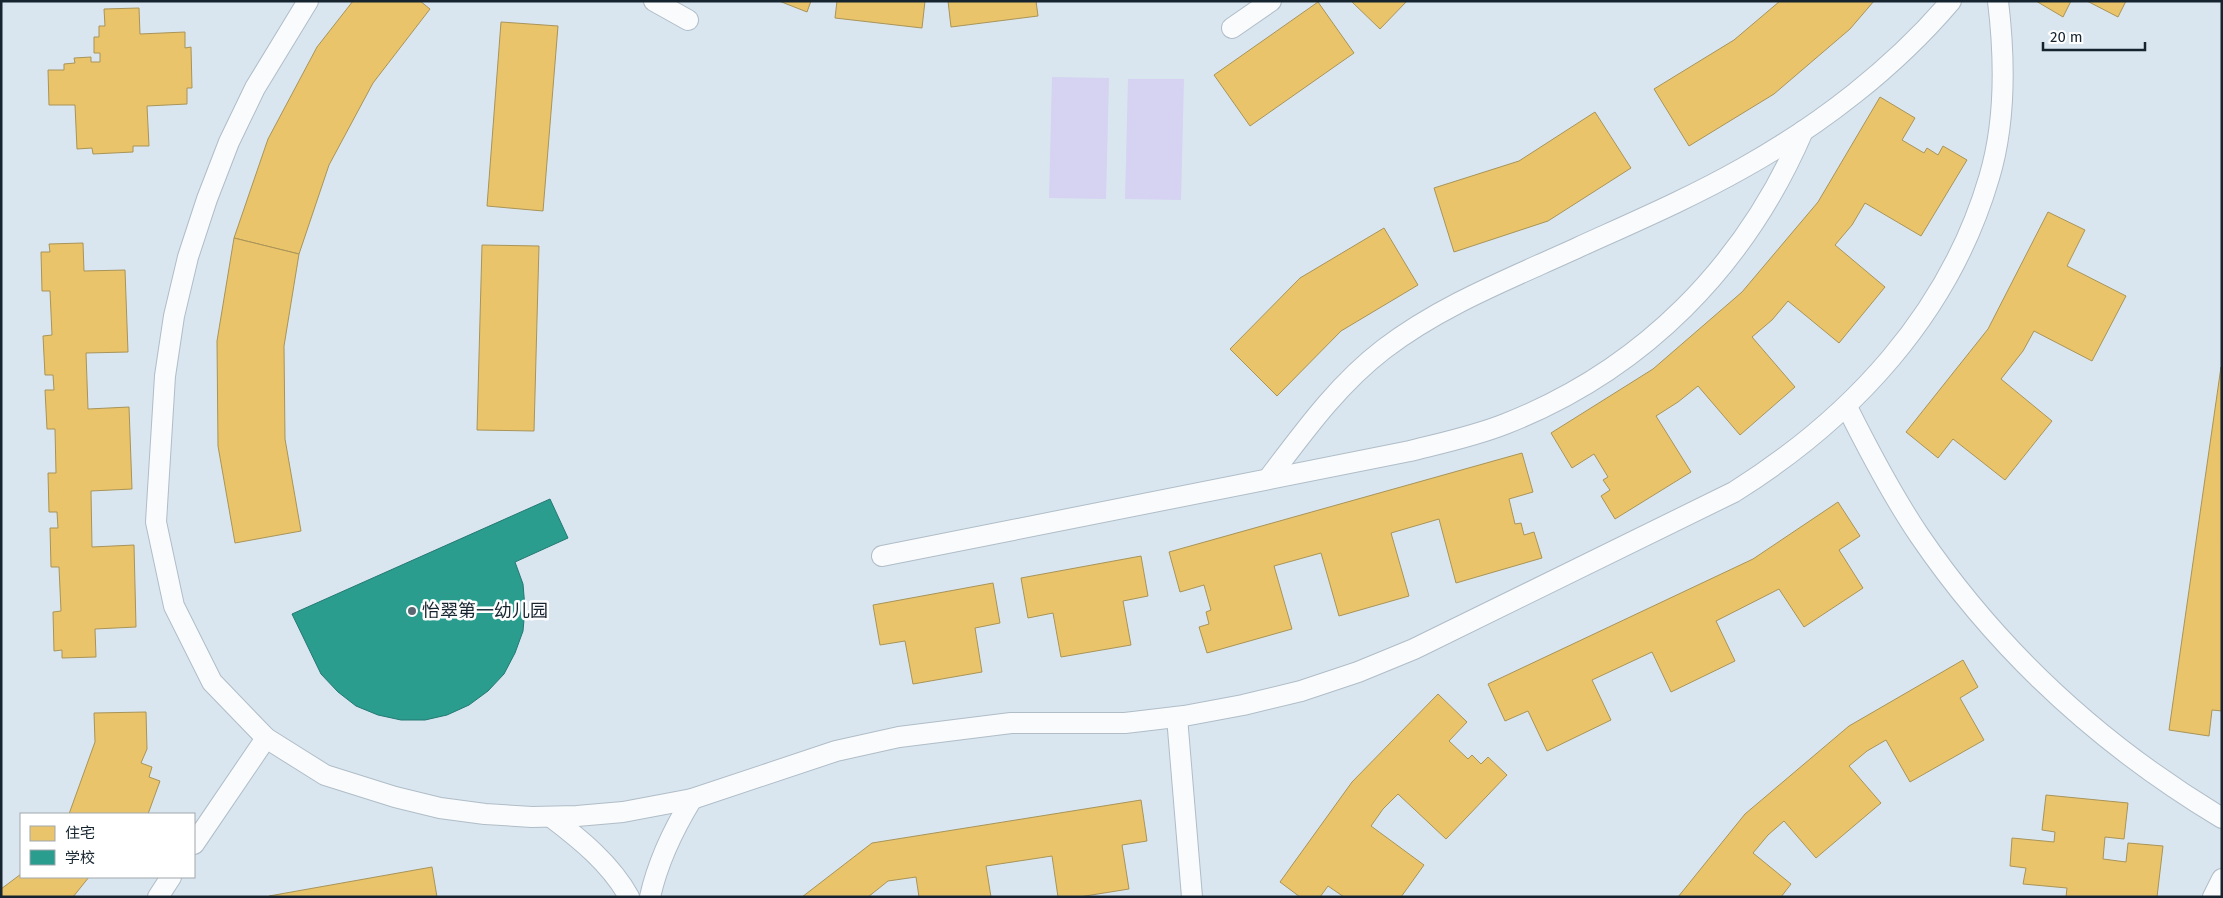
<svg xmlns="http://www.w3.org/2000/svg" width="2223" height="898" font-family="'Fira Sans','Noto Sans SC',sans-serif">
<rect width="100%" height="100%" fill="#d9e6f0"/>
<g fill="#d5d3f1">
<path d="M1052,77L1109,78L1106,199L1049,198Z"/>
<path d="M1128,79H1184L1181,200L1125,199Z"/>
</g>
<g fill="#e9c46a" stroke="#a99458">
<path d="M353,1H420L430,9L373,83L329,165L299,254L234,238L268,139L317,47Z"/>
<path d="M779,1H811L807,12Z"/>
<path d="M837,1H925L922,28L835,18Z"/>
<path d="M948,1H1036L1038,16L951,27Z"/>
<path d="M1351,1H1407L1380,29Z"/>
<path d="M1780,1H1874L1850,29L1774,94L1689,146L1654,89L1734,40Z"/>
<path d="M2036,1H2071L2063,17Z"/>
<path d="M2087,1H2126L2118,17Z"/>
<path d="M1318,2L1354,53L1250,126L1214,75Z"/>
<path d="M139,8L140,34L185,32V48L191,47L192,88H187V104L147,106L149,146H133V152L93,154L92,148L77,149L75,105H49L48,70H64V64L75,63L74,58L91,57V62H100V53H94V37H99V26H105L104,9Z"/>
<path d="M501,22L558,26L543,211L487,206Z"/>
<path d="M1880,97L1915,118L1902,140L1924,153L1927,148L1938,155L1943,146L1967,160L1921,236L1865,203L1852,225L1835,245L1885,287L1839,343L1788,301L1772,320L1752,337L1795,387L1740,435L1698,386L1678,402L1656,416L1691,472L1615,519L1601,496L1610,490L1603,480L1608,477L1594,454L1572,468L1551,433L1653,369L1742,292L1818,202Z"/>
<path d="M1595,112L1631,168L1548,221L1454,252L1434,188L1519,161Z"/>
<path d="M2048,212L2085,230L2067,266L2126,296L2092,361L2034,331L2023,351L2001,379L2052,421L2005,480L1953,439L1938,458L1906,432L1988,329Z"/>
<path d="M1384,228L1418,285L1341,331L1277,396L1230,349L1300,278Z"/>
<path d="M234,238L299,254L284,346L285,439L301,531L235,543L218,446L217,341Z"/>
<path d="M83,243L84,271L125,270L128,352L86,353L88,409L129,407L132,489L91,491L92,547L134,545L136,627L95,629L96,657L62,658V650L54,651L53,612L61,611L59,567H51L50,528H58L57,512H49L48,473H56L55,429H47L45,390H54L53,375H45L43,336L52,335L50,291H42L41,252H50L49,244Z"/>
<path d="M482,245L539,246L534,431L477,430Z"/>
<path d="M2221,367L2222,711L2212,710L2209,736L2169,730Z"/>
<path d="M1522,453L1533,492L1509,499L1515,524L1521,523L1524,535L1534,532L1542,558L1456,583L1439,519L1391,533L1409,596L1339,616L1321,553L1274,566L1292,629L1207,653L1199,627L1209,624L1206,612L1211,610L1204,585L1180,592L1169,552Z"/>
<path d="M1838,502L1860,536L1839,550L1863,588L1804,627L1779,589L1716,621L1735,661L1671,692L1652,652L1592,680L1611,720L1547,751L1528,711L1505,721L1488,684L1753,559Z"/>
<path d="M1141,556L1148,596L1123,601L1131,645L1061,657L1053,613L1028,618L1021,578Z"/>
<path d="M993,583L1000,623L975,628L982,672L913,684L905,641L880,645L873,605Z"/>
<path d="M1963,660L1978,687L1960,698L1984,740L1910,782L1886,740L1867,751L1849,766L1881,803L1816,858L1784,821L1768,835L1753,853L1791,884L1781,897H1678L1745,814L1849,726Z"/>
<path d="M1438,694L1467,722L1449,741L1468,759L1472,755L1481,764L1488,757L1507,775L1446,839L1398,794L1383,809L1371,826L1424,865L1401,897H1344L1328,886L1320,897H1300L1280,882L1352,782Z"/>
<path d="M146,712L147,749L141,763L152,767L149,777L160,781L148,814H69L95,742L94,713Z"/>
<path d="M2046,795L2128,803L2124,839L2105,837L2103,859L2126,862L2128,843L2163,846L2157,897H2066L2067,888L2023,884L2026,868L2010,866L2012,838L2054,842L2055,832L2042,830Z"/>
<path d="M1141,800L1147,841L1122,845L1129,889L1079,897H1058L1052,856L986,866L991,897H919L916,877L888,881L868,897H802L872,843Z"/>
<path d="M432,867L437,897H268L269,896Z"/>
<path d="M21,874V877H89L73,897H1V889Z"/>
</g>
<path fill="#2a9d8f" stroke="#247972" d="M550,499L568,538L515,562L523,584L525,608L523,631L515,653L504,674L488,691L469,705L447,715L425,720H401L378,715L356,706L338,692L321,674L292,614Z"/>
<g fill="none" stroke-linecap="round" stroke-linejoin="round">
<g stroke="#b0bdc7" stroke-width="22">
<g id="lane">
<path d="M308,1L255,88L229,142L207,199L188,257L174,316L165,376L156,522L174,606L212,682L266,738L325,775L395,797L440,808L485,814L532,817L577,816L623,812L692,799L836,751L899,737L1011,723H1125L1184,716L1243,705L1301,691L1358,672L1414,649L1734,492C1852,418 1949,314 1989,178C2006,122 2005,59 1998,1"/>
<path d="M654,1L688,20"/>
<path d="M1232,28L1271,1"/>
<path d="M1847,407C1869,451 1892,495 1919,535C1998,651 2102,746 2222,818"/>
<path d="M1268,479C1303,433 1337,385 1384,349C1443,304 1512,278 1579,247C1634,222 1690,198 1743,168C1820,125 1894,68 1951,1"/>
<path d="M882,556L1410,451C1442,443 1475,436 1505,424C1643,370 1745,266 1803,131"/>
<path d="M1177,717L1192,897"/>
<path d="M551,817C580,839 611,864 629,897"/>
<path d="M194,844L266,738"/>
<path d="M158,897L171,877"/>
<path d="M650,897C658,861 673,830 692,799"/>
<path d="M2213,897L2222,879"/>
</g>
</g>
<use href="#lane" stroke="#f9fbfd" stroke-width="20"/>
</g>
<circle fill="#5a6873" stroke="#fff" stroke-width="2" cx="412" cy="611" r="5"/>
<g text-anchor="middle" stroke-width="5" stroke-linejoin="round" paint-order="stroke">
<g font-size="18" fill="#15242f" stroke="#fff" text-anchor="start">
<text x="422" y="617">怡翠第一幼儿园</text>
</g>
</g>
<rect width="2223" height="898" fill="none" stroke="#15242f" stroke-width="5"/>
<rect x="20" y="813" width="175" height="65" fill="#ffffff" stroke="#a1a7ac"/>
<rect x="30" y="826" width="25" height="15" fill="#e9c46a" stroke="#a1a7ac"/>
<text x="65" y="838" font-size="15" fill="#15242f">住宅</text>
<rect x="30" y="850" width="25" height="15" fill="#2a9d8f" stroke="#a1a7ac"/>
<text x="65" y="863" font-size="15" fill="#15242f">学校</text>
<path d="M2043 42v8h102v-8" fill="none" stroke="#15242f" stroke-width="2.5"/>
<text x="2050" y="42" font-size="15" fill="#15242f" stroke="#ffffff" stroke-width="4" paint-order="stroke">20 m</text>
</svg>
